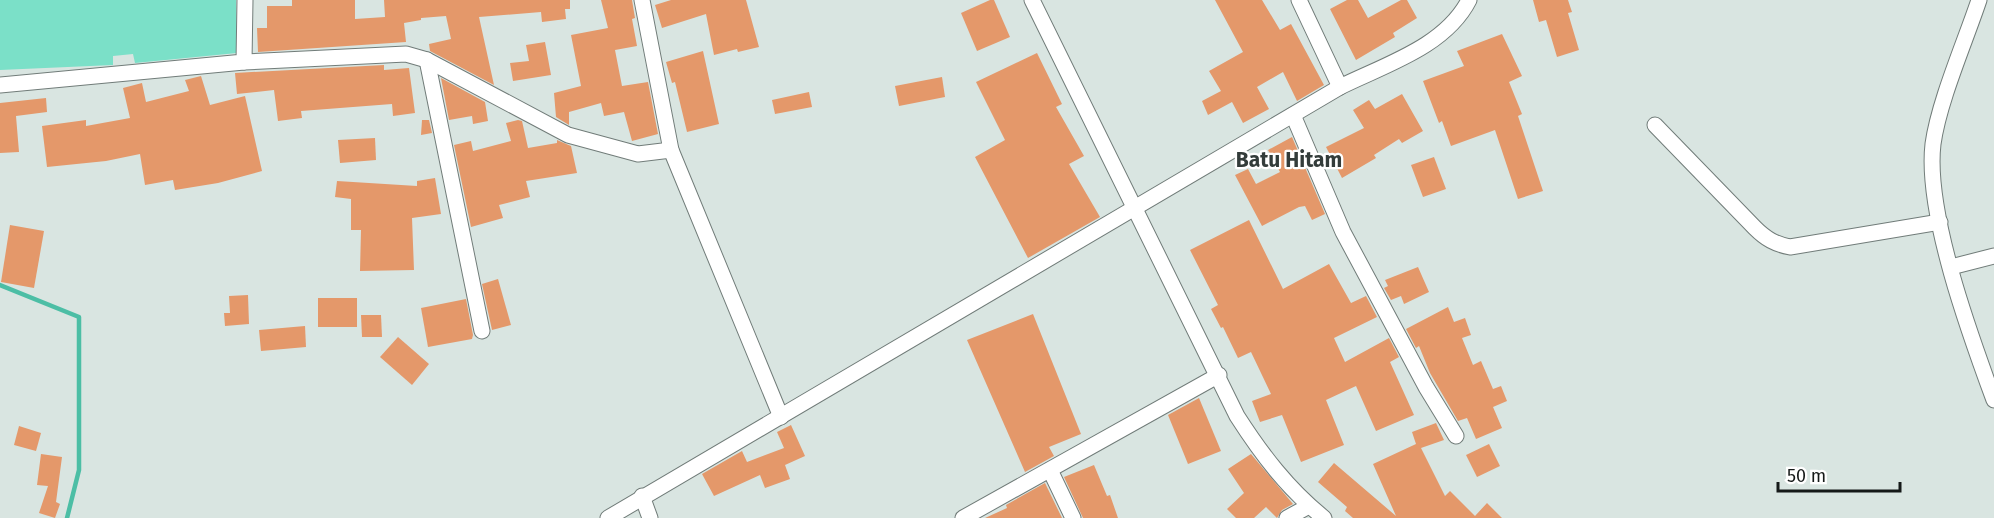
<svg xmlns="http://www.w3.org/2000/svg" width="1994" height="518" font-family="'Fira Sans',sans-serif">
<rect width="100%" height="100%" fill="#d9e5e1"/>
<path fill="#7be0c8" d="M0,0H236L237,53L135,63L133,54L113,56V65L0,70Z"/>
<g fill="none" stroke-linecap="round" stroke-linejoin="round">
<path stroke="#4cbea5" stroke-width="4.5" d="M0,285L79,317V470L67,518"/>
</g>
<g fill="#e4986a">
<path d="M292,0H355V19L385,17L384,0H570V9H565L566,19L542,22L541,12L479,17L494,85L430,51L429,44L451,39L446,16L421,18V20L404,23L406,42L258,52L257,28H267V6H292Z"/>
<path d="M601,0H632L635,18L632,19L637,46L615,50L622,86L648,82L658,134L632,141L624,112L604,116L601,103L569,112V125L556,117L554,93L581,86L571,35L608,28Z"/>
<path d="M671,0H746L759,47L738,52L737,49L714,55L706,14L662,28L655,5Z"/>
<path d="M990,0H994L1010,37L977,51L961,13Z"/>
<path d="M1215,0H1262L1280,30L1291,24L1324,85L1297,101L1283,72L1257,87L1269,109L1243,123L1232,102L1208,115L1202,101L1221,91L1209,71L1243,52Z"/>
<path d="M1347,0H1358L1368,18L1401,0H1407L1417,18L1393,33L1395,37L1356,60L1330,9Z"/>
<path d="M1533,0H1568L1572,12L1568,13L1579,50L1557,57L1546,20L1539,22Z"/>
<path d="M1502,34L1522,76L1509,82L1522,114L1518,116L1543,191L1518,199L1495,130L1451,146L1442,121L1439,123L1423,81L1464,66L1457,51Z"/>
<path d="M545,42L551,75L513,81L510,63L529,61L526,45Z"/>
<path d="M703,51L719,124L687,132L675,82L672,83L666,62Z"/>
<path d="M1037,53L1062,104L1056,107L1084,156L1069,164L1100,217L1028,258L975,157L1005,140L976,82Z"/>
<path d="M384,65V70L409,68L415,113L393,116L392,104L301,111L302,118L278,121L274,90L237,94L235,73Z"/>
<path d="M201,76L210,105L245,96L262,171L218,183L175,190L173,180L145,185L140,154L106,161L47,167L42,126L86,120V126L130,118L123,88L142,83L146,102L189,91L185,80Z"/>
<path d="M942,77L945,97L899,106L895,86Z"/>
<path d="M441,78L485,102L488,121L473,124L472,116L449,120Z"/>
<path d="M809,92L812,107L775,114L772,100Z"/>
<path d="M1402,94L1423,131L1402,143L1399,139L1374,155L1376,158L1342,178L1326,147L1364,128L1353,110L1369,100L1375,109Z"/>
<path d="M46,98L47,112L16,116L19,152L0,153V103Z"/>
<path d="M422,120H429L432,133L421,135Z"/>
<path d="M518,120L522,121L528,148L557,143V140L571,146L577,173L526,181L530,197L499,205L503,218L471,227L454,145L471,141L473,151L511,141L506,123Z"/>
<path d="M1292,137L1325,214L1312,220L1305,206L1299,207L1262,226L1235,175L1248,169L1256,184L1280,172L1268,150Z"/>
<path d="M375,138L376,160L340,163L338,140Z"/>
<path d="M1434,157L1446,189L1423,197L1411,165Z"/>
<path d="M435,178L441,214L412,218L414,270L360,271L361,230H351V199L335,197L337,181L417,186V181Z"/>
<path d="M1249,220L1283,289L1329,264L1351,303L1366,296L1377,317L1334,338L1345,362L1389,338L1399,357L1390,362L1414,415L1376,431L1356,386L1326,400L1344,445L1301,462L1282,415L1260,422L1252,401L1271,394L1251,352L1238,358L1223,327L1221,328L1211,309L1218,305L1190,250Z"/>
<path d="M10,225L44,231L34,288L1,282Z"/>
<path d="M1418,267L1429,292L1404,304L1401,296L1391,300L1384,288L1388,286L1385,280Z"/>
<path d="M498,279L511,325L492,330L482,284Z"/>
<path d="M248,295L249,324L225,326L224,313H230L229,296Z"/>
<rect x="318" y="298" width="39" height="29"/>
<path d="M466,299L473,335L472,339L428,347L421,308Z"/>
<path d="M1448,307L1454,322L1465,318L1471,335L1462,338L1473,365L1481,361L1493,389L1501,386L1507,401L1493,407L1502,428L1476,439L1467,418L1458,421L1430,373L1419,346L1416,348L1406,329Z"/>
<path d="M1033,314L1081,434L1049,447L1054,456L1025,472L967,340Z"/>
<path d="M361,315H381L382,337H362Z"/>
<path d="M305,326L306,347L261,351L259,330Z"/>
<path d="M398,337L429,364L412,385L380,357Z"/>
<path d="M1199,398L1221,451L1188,464L1168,415Z"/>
<path d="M1436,423L1444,440L1421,448L1445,496L1450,491L1475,516L1487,503L1502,518H1353L1345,511L1347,507L1318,482L1334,463L1396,516L1373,464L1416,444L1412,432Z"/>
<path d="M791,425L805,456L785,465L790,479L765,488L760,475L714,496L702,474L742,451L747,462L784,448L777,432Z"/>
<path d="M19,426L41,433L36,451L14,445Z"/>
<path d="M1489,444L1500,466L1477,477L1466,455Z"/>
<path d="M41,454L62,457L56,502L60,504L55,518L39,513L48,486L37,485Z"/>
<path d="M1251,454L1293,504L1282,510L1277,518L1266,507L1254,518H1236L1227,509L1244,493L1228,469Z"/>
<path d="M1094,465L1107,496L1110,495L1118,518H1083L1064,477Z"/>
<path d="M1045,483L1062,518H985L1007,508L1006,505Z"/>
</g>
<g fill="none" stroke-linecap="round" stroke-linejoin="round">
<g stroke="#717c79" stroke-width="17">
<g id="minor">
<path d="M1032,0L1237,416C1262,455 1288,489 1324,518"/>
<path d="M1299,0L1340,87"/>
<path d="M1979,0C1965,42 1939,101 1933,144C1925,212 1970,335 1994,400"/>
<path d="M427,60L482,331"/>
<path d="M244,62L406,54L427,60L568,135L638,154L671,150L642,0"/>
<path d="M0,85L244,62L245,0"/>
<path d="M1293,115L1343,232L1426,387L1456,436"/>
<path d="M1655,125L1755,228C1766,239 1775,244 1790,247L1940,222"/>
<path d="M671,150L781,417"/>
<path d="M1951,267L1994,256"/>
<path d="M1050,470L1073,518"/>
<path d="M642,496L650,518"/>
<path d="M608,518L1340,87C1384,65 1445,47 1469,0"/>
<path d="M963,518L1219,375"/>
<path d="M1287,518L1309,506"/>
</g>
</g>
<use href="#minor" stroke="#fff" stroke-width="15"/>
</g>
<g text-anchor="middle" stroke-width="4.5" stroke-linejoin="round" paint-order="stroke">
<g font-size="21" font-weight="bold" fill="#333c3a" stroke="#fff">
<text x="1289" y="167">Batu Hitam</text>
</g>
</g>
<path d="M1778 482v9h122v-9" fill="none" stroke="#151918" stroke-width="3"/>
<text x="1787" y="482" font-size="18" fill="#151918" stroke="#ffffff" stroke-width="4.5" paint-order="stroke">50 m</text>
</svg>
